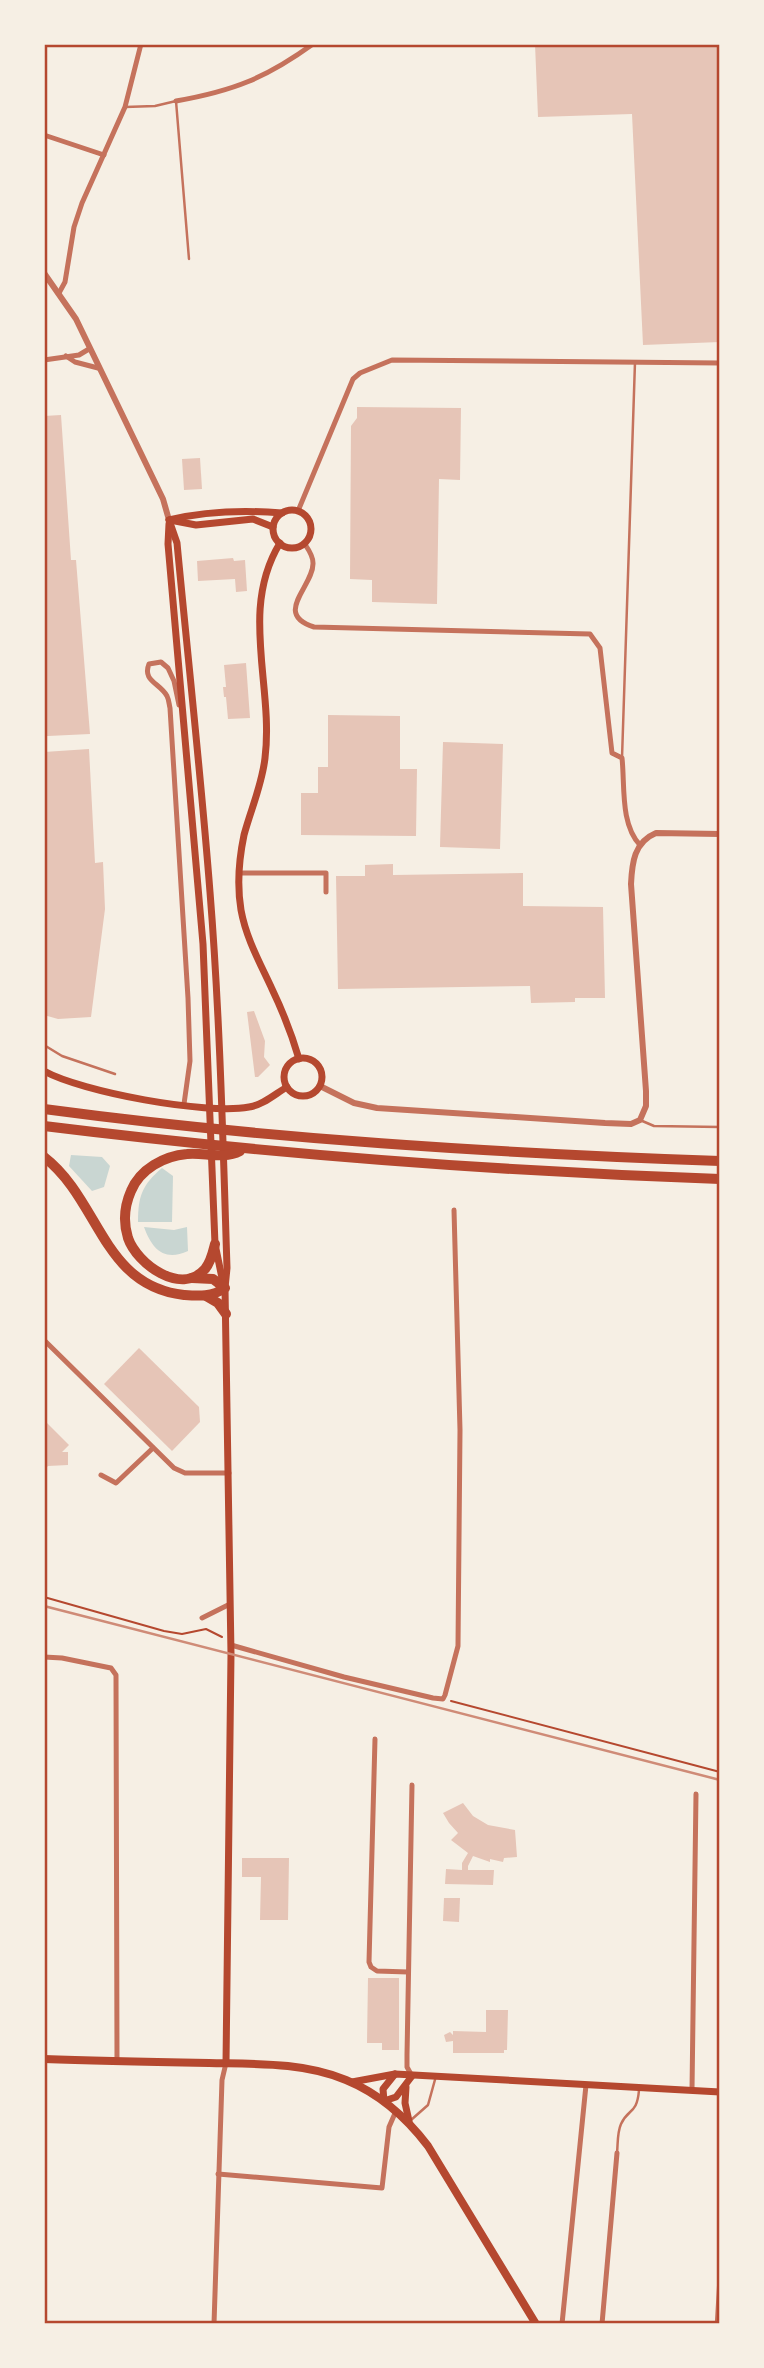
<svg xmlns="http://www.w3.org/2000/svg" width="764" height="2368" font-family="Jost,sans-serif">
<rect width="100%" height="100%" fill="#f6efe4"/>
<g fill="#c9d6d2">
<path d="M71,1155L102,1157L110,1166L104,1187L92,1191L69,1166Z"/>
<path d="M162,1168L173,1176L172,1222H138C138,1196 142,1185 162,1168Z"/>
<path d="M144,1227L174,1230L187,1227L188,1251C164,1262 152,1249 144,1227Z"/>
</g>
<g fill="#e6c5b7">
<path d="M535,44H720V233H718L720,342L643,345L632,114L538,117Z"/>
<path d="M357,407L461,408L460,480L439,479L437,604L372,602V580L350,579L351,426L357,418Z"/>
<path d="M61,415L71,560H76L90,734L48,736H44V416Z"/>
<path d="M200,458L202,489L184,490L182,459Z"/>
<path d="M233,558L234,561L245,560L247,591L236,592L235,579L198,581L197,561Z"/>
<path d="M246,663L250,718L228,719L226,697H224L223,687H226L224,665Z"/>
<path d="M328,715L400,716V769H417L416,836L301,835V793H318V767H328Z"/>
<path d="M443,742L503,744L500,849L440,847Z"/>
<path d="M89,749L95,863L103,862L105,909L91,1017L58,1019L44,1015V752Z"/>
<path d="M393,864V875L523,873V906L603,907L605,998H575V1002L531,1003L530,986L338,989L336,876H365V865Z"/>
<path d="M254,1011L265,1041L264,1057L270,1065L258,1077H255L247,1012Z"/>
<path d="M139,1348L199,1407L200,1422L172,1451L104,1384Z"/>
<path d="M47,1423L69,1445L62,1452H68V1465L48,1466L44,1470V1426Z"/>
<path d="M463,1803L473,1816L488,1825L515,1830L517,1857L504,1858L503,1862L490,1859V1862L473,1856L468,1866V1870H494L493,1885L445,1884L446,1869L462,1870V1863L468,1853L451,1840L458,1833L449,1823L443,1813Z"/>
<path d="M242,1858H289L288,1920H260L261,1877H242Z"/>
<path d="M444,1898H460L459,1922L443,1921Z"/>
<path d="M368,1978H399V2050H382V2043H367Z"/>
<path d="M486,2010H508L507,2050H504V2053H453V2041L446,2042L444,2035L450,2032L453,2035V2031L486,2032Z"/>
</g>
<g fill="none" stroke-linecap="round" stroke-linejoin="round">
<g stroke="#b5482f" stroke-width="2">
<path d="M44,1597L164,1631L182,1634L206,1629L222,1637"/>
<path d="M451,1701L720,1772"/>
</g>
<g stroke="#c5725c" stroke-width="2.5">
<path d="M125,107L155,106L176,101L189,259"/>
<path d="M622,758L635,362"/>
<path d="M44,1045L62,1056L115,1074"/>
<path d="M640,1120L654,1126L720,1127"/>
<path d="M411,2120L428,2105L436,2076"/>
<path d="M617,2153C618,2144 617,2133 621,2124C628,2108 637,2115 639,2090"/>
<path d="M716,2324L720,2256"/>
</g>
<g stroke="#c5725c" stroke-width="5">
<path d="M176,101C233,91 266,78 313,44"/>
<path d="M44,135L104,155"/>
<path d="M59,293L65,282L74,227L82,203L125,107L141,44"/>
<path d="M66,356L75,362L98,368"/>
<path d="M44,360L79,355L89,349"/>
<path d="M298,511L353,379L360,373L392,360L720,363"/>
<path d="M304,543C308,549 313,555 313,563C314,586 272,614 314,627L590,634L600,648L612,753L622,758C625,785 620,824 640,845"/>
<path d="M179,705L174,681L168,668L161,662L149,664C142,681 160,683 167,696C169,700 169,704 170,708L188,998L190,1061L184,1104"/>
<path d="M239,873H326V892"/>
<path d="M44,1340L174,1468L185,1473H229"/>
<path d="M101,1475L116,1483L153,1448"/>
<path d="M202,1618L230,1604"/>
<path d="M231,1645L344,1677L433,1698L443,1699L445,1695L458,1646L460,1430L454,1210"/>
<path d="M44,1657L62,1658L106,1667L111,1668L116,1675L117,2060"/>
<path d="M375,1739L369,1962L371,1967L377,1971L408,1972"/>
<path d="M412,2076L407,2067V2055L412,1785"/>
<path d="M692,2090L696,1794"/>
<path d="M218,2174L382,2188L389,2127L396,2111"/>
<path d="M214,2324L222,2080L226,2063"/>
<path d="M562,2324L586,2085"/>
<path d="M602,2324L617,2153"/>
</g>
<g stroke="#c5725c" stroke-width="6">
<path d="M44,273L76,319L163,499L169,520"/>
<path d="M320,1086L354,1103L377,1108L605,1123L631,1124L640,1120L646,1106V1091L631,884C632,863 634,842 656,833L720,834"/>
</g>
<g stroke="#b5482f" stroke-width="7">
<circle cx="292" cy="529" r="19"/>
<path d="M169,520L177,543C188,659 201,776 210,892C220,1017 223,1143 227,1268L225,1288L231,1654L226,2063"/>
<path d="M169,520C206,511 244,510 282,513"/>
<path d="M170,520L196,525L253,519L273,527"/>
<path d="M169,524L168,544L203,944L215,1244L223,1283"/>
<path d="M280,543C239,610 274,686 265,758C262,785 251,809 244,835C239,859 237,886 241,910C246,938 260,963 272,989C283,1012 292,1035 299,1059"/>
<circle cx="303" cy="1077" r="19"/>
<path d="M44,1071C82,1092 206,1115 249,1107C263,1105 275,1094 287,1087"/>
<path d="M395,2074L383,2089L384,2101L396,2097L412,2076"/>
<path d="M352,2082L395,2074L720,2092"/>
<path d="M406,2087L405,2103L409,2121"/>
</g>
<path stroke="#b5482f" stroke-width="8" d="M44,2059C99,2061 154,2062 209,2063C254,2064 304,2062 346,2080C380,2094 406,2117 428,2146L536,2324"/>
<g stroke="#b5482f" stroke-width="10">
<path d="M44,1109C268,1139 494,1153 720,1161"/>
<path d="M44,1126C270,1154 493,1171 720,1179"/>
<path d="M44,1157C100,1200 102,1286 184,1295C199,1296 212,1297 225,1288L213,1279L192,1278"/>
<path d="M215,1244C213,1252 211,1262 205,1269C181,1296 137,1264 128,1238C123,1222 124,1207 131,1191C140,1169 164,1156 187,1154C204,1152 223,1160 240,1151"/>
<path d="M206,1296L218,1303L226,1314"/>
</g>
<path stroke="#cf8b77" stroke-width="2.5" d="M44,1606L720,1780"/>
</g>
<rect width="764" height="2368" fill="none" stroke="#f6efe4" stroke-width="91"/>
<rect x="46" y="46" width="672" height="2276" fill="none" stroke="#b5482f" stroke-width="2.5"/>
</svg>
